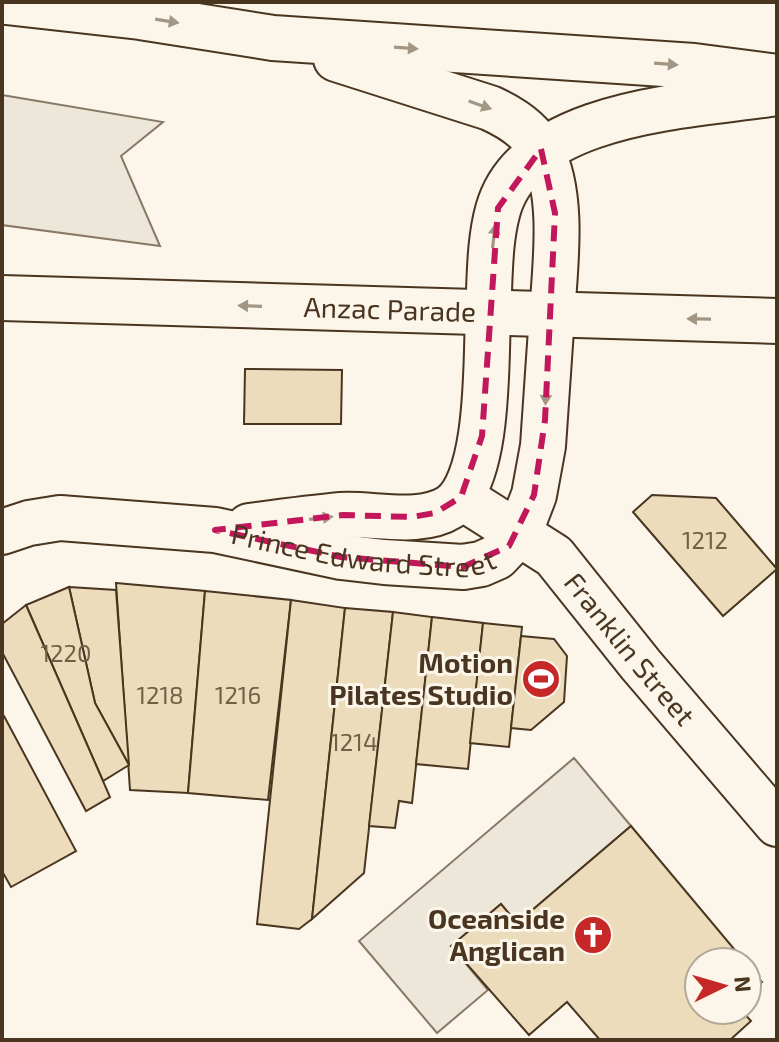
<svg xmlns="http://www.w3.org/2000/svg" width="779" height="1042" font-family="'Exo 2',sans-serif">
<rect width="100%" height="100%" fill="#fbf6e9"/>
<g fill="#ede7d9" stroke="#887966" stroke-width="2">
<path d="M2,95L163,122L121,156L160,246L2,225Z"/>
<path d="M574,758L631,826L517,923L501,904L451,946L488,990L437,1033L359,941Z"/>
</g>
<g fill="#ecdcbc" stroke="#4a3520" stroke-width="2">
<path d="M245,369L342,370L341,424H244Z"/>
<path d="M652,495L716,498L777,569L723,616L633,512Z"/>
<path d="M116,583L205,591L188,793L130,790Z"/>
<path d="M69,587L116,590L129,765L95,703Z"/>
<path d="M69,587L95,703L129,765L103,781L26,605Z"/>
<path d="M205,591L291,600L268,800L188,793Z"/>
<path d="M291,600L345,608L312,919L299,929L257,924Z"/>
<path d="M26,605L110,797L86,811L2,652V624Z"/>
<path d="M345,608L393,612L364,873L312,919Z"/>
<path d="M393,612L432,617L412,803L399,801L395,828L369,826Z"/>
<path d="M432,617L483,623L468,769L416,764Z"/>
<path d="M483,623L522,627L509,747L470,743Z"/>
<path d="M521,636L554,639L567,656L564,702L531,730L511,728Z"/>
<path d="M4,716L76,851L11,887L2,871V717Z"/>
<path d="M631,826L745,962H699V1010H741L751,1021L730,1040H600L567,1002L529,1035L451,946L501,904L517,923Z"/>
<path d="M747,964L762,982L747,994Z"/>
</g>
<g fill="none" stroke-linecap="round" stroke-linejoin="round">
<g stroke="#4a3520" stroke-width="48">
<g id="tertiary">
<path id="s1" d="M461,497L554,556L641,665L777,824"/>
<path d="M249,526C280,522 310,518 341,515C374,513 420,526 450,507C490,481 486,358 488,313"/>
<path id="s2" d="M2,532L29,523L60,518L215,530L341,557L384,562L463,567L481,564L497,557L519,534L534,495L543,446L552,315"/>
</g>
</g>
<g stroke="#4a3520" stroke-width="48">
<g id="primary">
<path d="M6,2L140,17L273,38L694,66L777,77"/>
<path d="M336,59L490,108C510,117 531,130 541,150C565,195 555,266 552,315"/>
<path id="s3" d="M2,298L777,321"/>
<path d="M488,313C490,279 489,242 498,210C526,110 693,106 777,93"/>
</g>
</g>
<use href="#tertiary" stroke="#fbf6e9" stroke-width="44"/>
<use href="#primary" stroke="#fbf6e9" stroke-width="44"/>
</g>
<defs><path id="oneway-solid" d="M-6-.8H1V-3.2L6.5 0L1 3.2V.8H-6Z" transform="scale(2)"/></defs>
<g fill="#a29684">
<use href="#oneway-solid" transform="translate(167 21) rotate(9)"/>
<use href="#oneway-solid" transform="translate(406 48) rotate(4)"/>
<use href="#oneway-solid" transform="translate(666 64) rotate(4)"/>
<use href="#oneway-solid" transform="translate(480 105) rotate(19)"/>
<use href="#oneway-solid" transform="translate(494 236) rotate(-83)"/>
<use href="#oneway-solid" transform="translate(250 306) rotate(-178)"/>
<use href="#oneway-solid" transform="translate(699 319) rotate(-179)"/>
<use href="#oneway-solid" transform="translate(546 393) rotate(93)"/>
<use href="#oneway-solid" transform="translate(321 518) rotate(-7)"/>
</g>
<path fill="none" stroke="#c2185b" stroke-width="6" stroke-dasharray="16 10" stroke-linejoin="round" d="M541,149L555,213L545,420L534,495L509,546L463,567L341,557L215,530L343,515L412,517L435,513L461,497L482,436L498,208Z"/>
<defs>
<g id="stadium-disc" transform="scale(2)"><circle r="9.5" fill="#c62828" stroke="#fbf6e9"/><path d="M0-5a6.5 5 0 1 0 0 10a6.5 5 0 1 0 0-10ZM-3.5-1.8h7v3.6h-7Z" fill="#fff"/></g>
<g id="church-disc" transform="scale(2)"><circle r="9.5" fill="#c62828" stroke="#fbf6e9"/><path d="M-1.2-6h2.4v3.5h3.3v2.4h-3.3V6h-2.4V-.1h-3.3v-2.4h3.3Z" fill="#fff"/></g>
</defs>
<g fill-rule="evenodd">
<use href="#stadium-disc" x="541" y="679"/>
<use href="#church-disc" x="593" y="935"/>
</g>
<g text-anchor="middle" stroke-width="6" stroke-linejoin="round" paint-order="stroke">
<g font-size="24" fill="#725f47">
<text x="705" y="549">1212</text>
<text x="66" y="662">1220</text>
<text x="160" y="704">1218</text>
<text x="238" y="704">1216</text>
<text x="354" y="751">1214</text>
</g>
<g font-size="28" fill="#4a3520" stroke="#fbf6e9">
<text dy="10" stroke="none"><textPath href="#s3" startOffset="388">Anzac Parade</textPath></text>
<text dy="10" stroke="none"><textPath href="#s2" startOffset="366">Prince Edward Street</textPath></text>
<text dy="10" stroke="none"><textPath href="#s1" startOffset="230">Franklin Street</textPath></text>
</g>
<g font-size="28" font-weight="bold" fill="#4a3520" stroke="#fbf6e9" text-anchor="end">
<text x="513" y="673">Motion<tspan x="513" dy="32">Pilates Studio</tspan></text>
<text x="565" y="929">Oceanside<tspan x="565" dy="32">Anglican</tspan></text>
</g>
</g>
<rect width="779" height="1042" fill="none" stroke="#4a3520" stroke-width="8"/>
<g transform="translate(723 986) rotate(85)"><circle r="38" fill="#fbf6e9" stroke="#b4a999" stroke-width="2"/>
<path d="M0-6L14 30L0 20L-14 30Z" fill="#c62828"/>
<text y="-12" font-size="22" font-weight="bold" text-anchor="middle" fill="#4a3520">N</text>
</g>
</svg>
